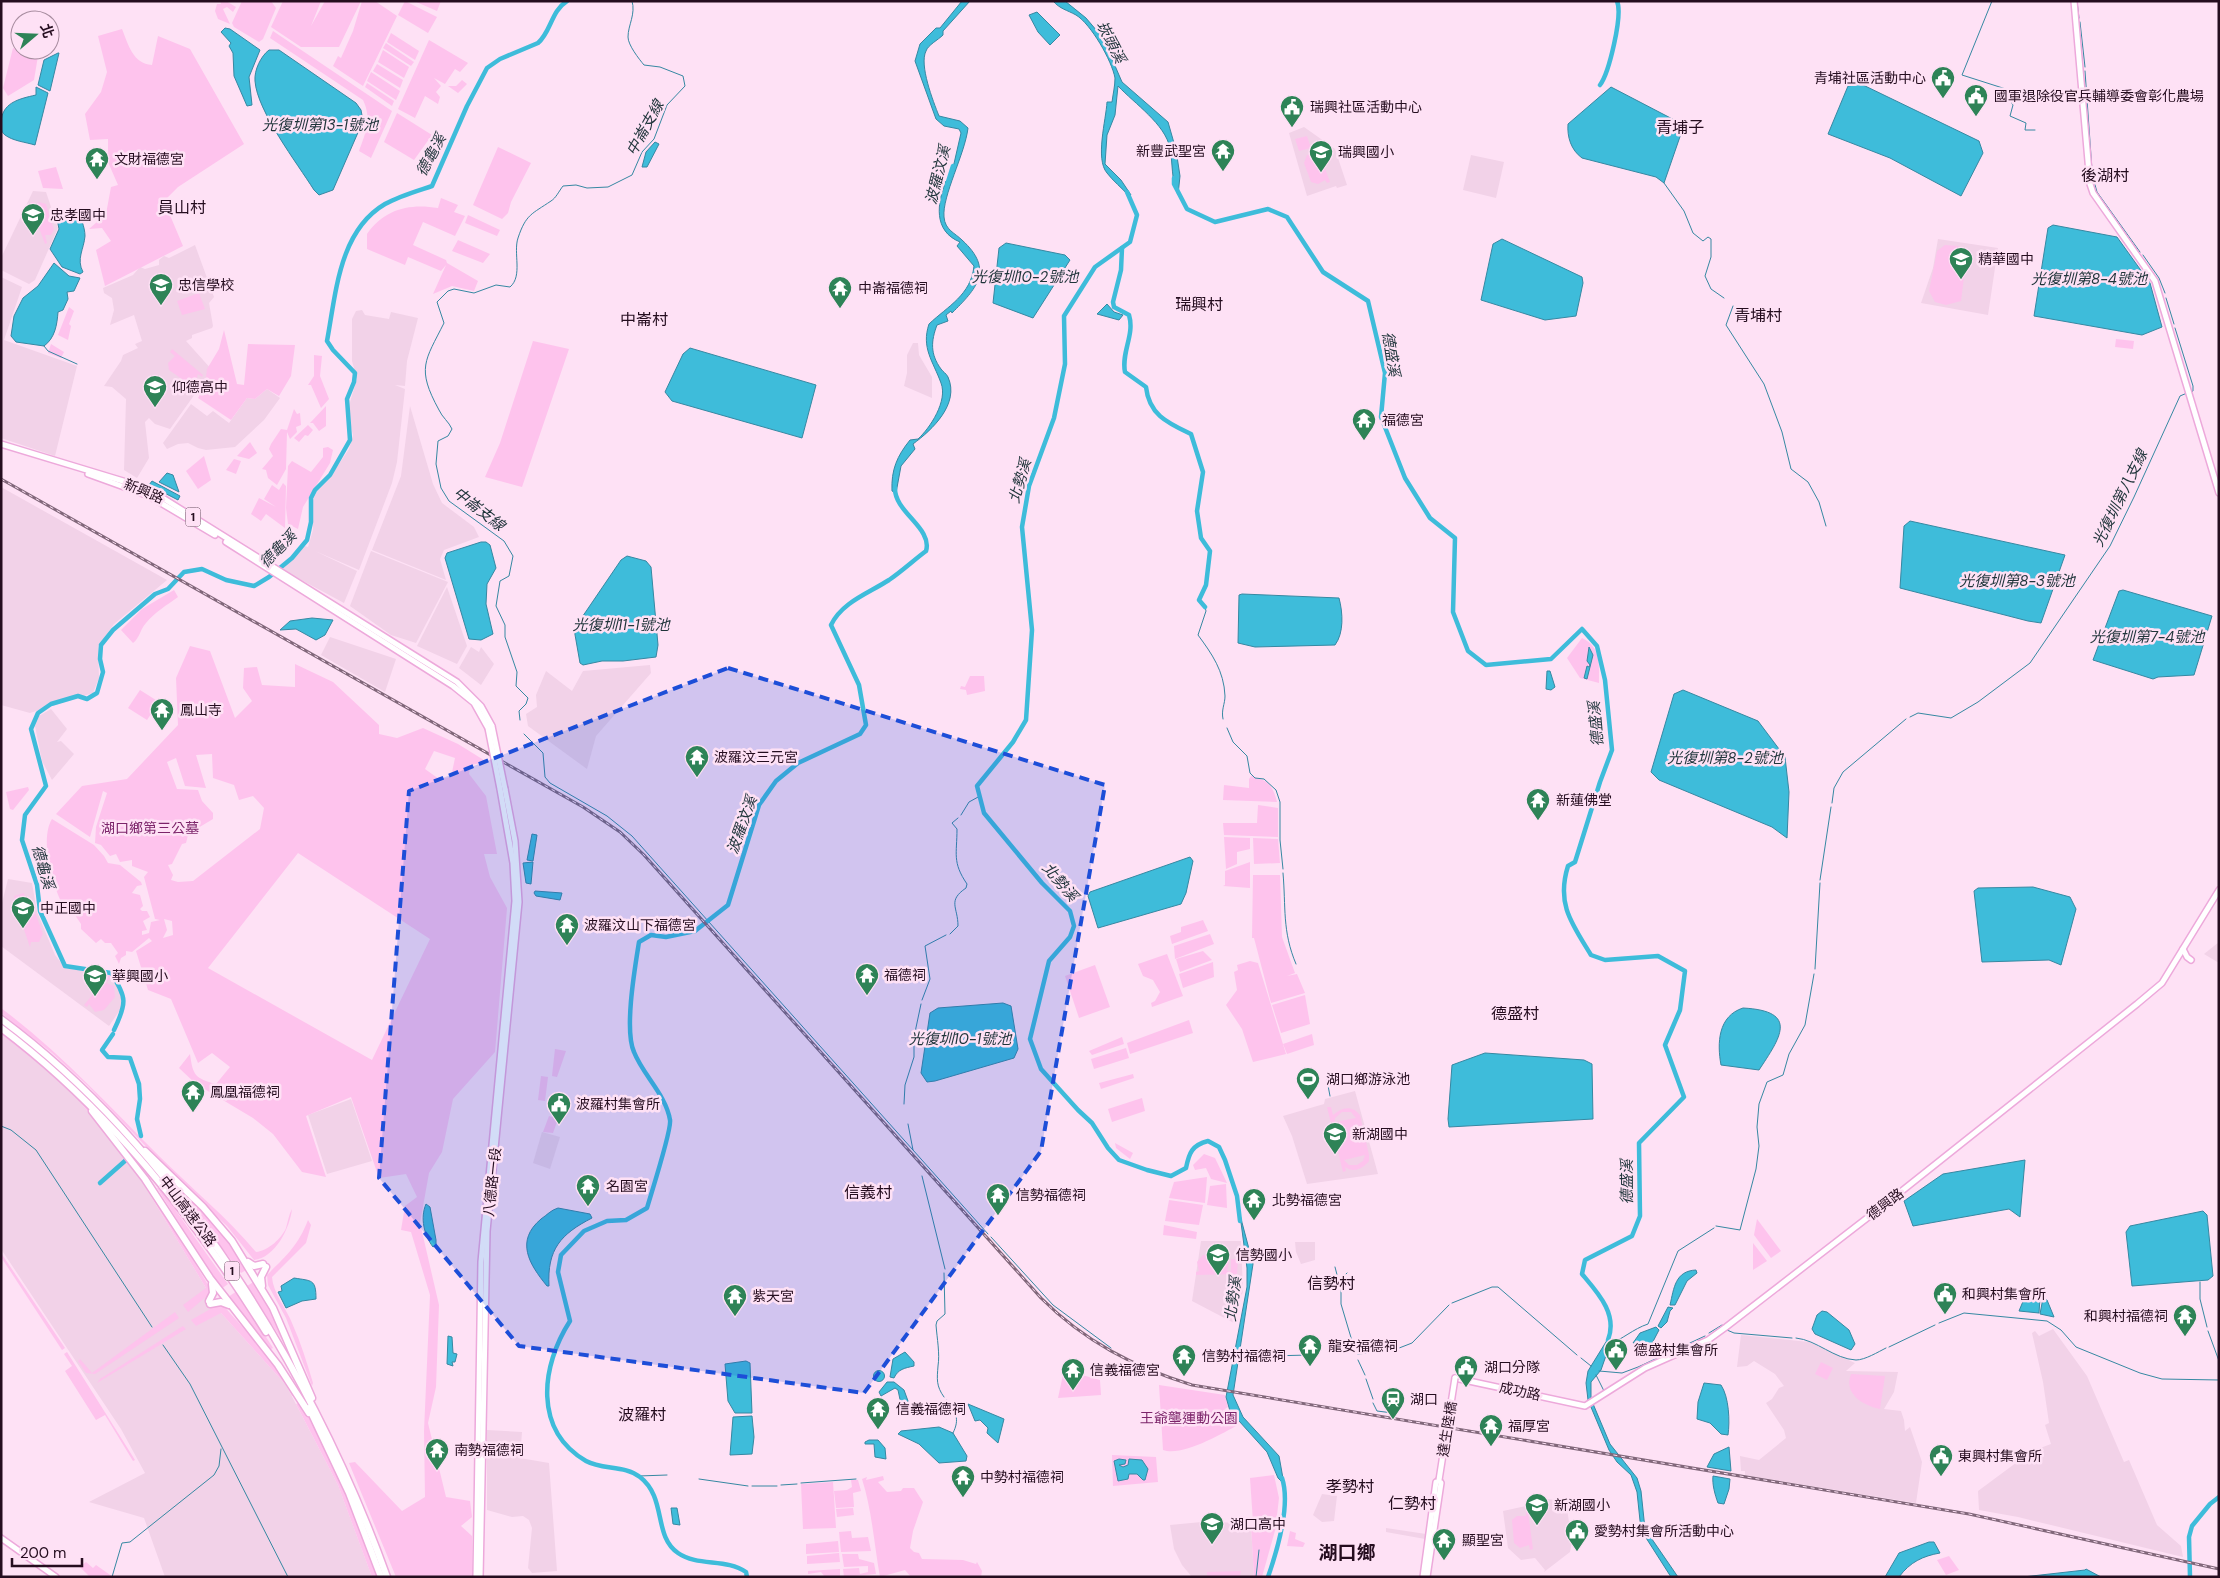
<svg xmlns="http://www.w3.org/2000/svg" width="2220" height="1578" font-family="'DM Sans','Noto Sans TC',sans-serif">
<rect width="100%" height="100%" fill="#fee1f5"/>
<g fill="#f2d2e8">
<path d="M1304,127L1335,149L1347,185L1337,188L1336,186L1307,196L1289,133Z"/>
<path d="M1471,155L1504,162L1496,198L1463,190Z"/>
<path d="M33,191L46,192L58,228L35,280L29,284L1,270V258Z"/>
<path d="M1938,239L1998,248L1988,315L1921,303L1933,268Z"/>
<path d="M195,245L214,297L209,303L213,326L212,328L192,335V338L186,341L212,370L170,429L155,424L149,418L145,422L149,458L137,478L124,470L126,399L112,387L104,386L121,361L123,355L138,348L135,344L142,341L134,315L110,325L114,310L112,298L104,293L103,288L133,275L140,267L145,269L159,265V260L164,256L169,258Z"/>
<path d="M1,277L22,287L4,340L77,366L55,456L1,438Z"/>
<path d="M362,310L365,315L389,319L391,312L418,318L407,361L405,386L395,385L405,389L397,462L392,483L359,570L315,551L357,571L344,603L281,569L305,546L308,547L313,530V500L317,491L329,479L349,449L353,435L349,419L350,402L357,379L352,361V319L356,311Z"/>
<path d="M913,343H918L919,355L932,377V398L904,386L907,373V355Z"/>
<path d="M267,389L280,398L264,420L235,447L206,450L198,448L188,443L178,444L167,449L163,443L191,404L207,416L213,411L229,423L247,398L255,399Z"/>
<path d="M410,406L433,484L442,503L474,527L479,537L444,550L440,559L446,580L372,550L401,476Z"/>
<path d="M1,487L167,580L114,624L98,646L99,678L93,693L30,713L1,705Z"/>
<path d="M371,551L448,582L416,643L391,635L350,606Z"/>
<path d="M447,587L467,646L457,664L417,646Z"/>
<path d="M330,637L396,659L385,692L321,655Z"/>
<path d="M471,647L479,652L481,647L494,664L481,685L459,668Z"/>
<path d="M650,665L651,673L596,736L587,769L528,726L526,714L537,707L536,695L546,671L572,691L583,671Z"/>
<path d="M51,709L67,729L57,742L61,741L74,754L52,780L42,761L35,726L39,716Z"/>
<path d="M8,879L32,883L37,912L55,955L65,968L112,975L121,989L122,1007L109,1026L1,946V907Z"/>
<path d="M2219,942V963L2204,954Z"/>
<path d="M1,1032L68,1087L137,1173L221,1313L286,1385L338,1485L372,1577H165L144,1518L89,1502L145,1473L121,1429L1,1249Z"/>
<path d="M1355,1091L1378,1174L1307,1184L1292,1136L1283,1116L1324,1104L1325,1099Z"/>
<path d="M351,1099L372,1161L327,1174L308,1115Z"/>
<path d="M542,1132L560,1137L550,1169L533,1163Z"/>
<path d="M1201,1241H1241L1243,1291L1234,1323L1192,1301Z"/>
<path d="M1295,1242H1315V1260L1301,1264L1296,1252Z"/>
<path d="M2053,1329L2087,1376L2124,1462L2129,1460L2157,1525L2181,1546L2183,1557L2018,1517L1979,1510L1978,1491L2032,1451L2051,1444L2045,1425L2049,1423L2043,1382L2032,1333L2035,1331L2039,1336Z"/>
<path d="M1741,1335L1809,1342L1855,1363L1846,1371L1898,1372L1894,1392L1884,1409L1901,1411L1904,1420L1905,1431L1910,1427L1922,1462L1916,1503L1745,1475V1471H1741L1740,1456L1759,1460L1786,1438L1784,1430L1766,1403L1772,1399L1779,1388L1784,1386L1775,1374L1754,1361L1747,1366L1737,1367Z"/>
<path d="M487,1430L522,1432L520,1458L549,1463L557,1571L532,1573L528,1568L532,1528L529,1520L523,1516L512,1517L487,1510Z"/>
<path d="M1322,1494L1337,1496L1334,1521L1322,1522L1313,1515Z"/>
<path d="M1530,1496L1566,1502L1572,1542L1570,1552L1544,1572L1545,1570L1535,1558L1521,1560L1508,1548L1503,1511L1530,1505Z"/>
<path d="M1212,1521L1251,1525L1254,1577H1192L1182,1565L1174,1549L1170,1525Z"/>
<path d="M1386,1528L1426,1534L1425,1539L1386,1532Z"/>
</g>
<g fill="#fec3ed" fill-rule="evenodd">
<path d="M220,1H226L236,7L233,12L227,7L223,9L230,24L218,19L215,11L217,4H221Z"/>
<path d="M242,1H271L276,8L263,39L259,42L234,27L232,23Z"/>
<path d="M283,1H321L311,26L325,1H361L339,47H301L271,27Z"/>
<path d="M362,1H375L397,16L363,86L333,66L338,56L341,58L353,31Z"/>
<path d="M405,1L437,17L428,33L398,15Z"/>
<path d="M414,1H441L437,11Z"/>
<path d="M122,29C128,44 133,64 152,65L158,36L190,49L244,144L178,187L164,201L183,246L105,286L96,250L111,241L102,228L89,229L106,214L111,187L118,185L108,162V139L90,140L85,114L101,92L107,72L98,36Z"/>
<path d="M273,31L392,111L371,158L359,151C366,132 372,119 363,100L270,38Z"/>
<path d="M391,33L419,51L415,60L387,42Z"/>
<path d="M429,40L468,63L460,72L455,69L445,84L434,78L441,86L436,92L440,97L438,104L425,96L415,118L398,109Z"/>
<path d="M386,43L414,62L411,66L383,48Z"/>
<path d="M13,48L38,56L34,80L8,96L3,88Z"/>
<path d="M383,50L409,67L404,78L378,62Z"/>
<path d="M377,64L403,80L400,88L373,71Z"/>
<path d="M371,72L400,91L396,100L367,81Z"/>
<path d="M462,80L467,84L458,93L448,86H456Z"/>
<path d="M367,83L394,101L392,106L365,87Z"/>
<path d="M397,113L432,135L414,160L384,142Z"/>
<path d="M1307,136L1311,148L1299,151L1295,139Z"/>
<path d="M1316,144L1330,182L1327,183L1325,180L1318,184L1311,182L1304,163L1307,155L1316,153L1313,146Z"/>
<path d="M498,147L531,163L511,202L508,213L502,219L473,205Z"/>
<path d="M56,167L63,189L43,188L38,171Z"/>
<path d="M441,198L458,205L454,212L465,216L455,236L423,222L413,245L446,260L447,263L478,281L474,291L452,286L433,294L446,265L441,271L408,257L405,265L367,249V234C384,209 410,203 438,208Z"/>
<path d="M33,202L35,205L39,202L46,204L54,230L51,235H45L47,243L45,244L30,203Z"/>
<path d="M468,215L500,230L497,236L465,223Z"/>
<path d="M458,240L490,254L483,263L452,251Z"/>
<path d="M1945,245L1958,246L1967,253L1961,301L1946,305L1935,302L1929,291L1937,251Z"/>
<path d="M199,293L205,309L182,315L177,301Z"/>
<path d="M69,307L74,311L69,324L71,326L68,340L58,335Z"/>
<path d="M224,330L237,384L244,385L248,344L295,345L291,376L279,396L267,389L255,399L247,398L231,420L198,398L205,385L207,369L219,349Z"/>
<path d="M2116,339L2134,341L2133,349L2115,347Z"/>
<path d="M533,341L569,349L522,487L485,477L500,443Z"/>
<path d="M51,344L64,352L61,358L48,353Z"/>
<path d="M172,349L203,375L202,377L198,374L196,381L189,384L169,370L168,363L175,356L170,352Z"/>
<path d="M314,355L322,356L320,376L329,399L321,408L311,385H308L314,376Z"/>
<path d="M326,406V426L319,431L313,423H310Z"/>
<path d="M294,409L297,414L300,413L301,425L296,427L297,432L290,439L287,432L286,469L277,485L268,478L266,470L262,469L273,456L269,449L271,444L281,429L287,430Z"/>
<path d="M308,425L313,430L308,436L305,435L299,442L294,438Z"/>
<path d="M250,442L257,453L249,459L237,456Z"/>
<path d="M328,447L333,450L330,463L303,507L298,529L288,524L286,508L288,466L292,461L311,472L323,457V448Z"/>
<path d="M204,456L211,480L198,489L186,471Z"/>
<path d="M234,459L241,461L236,474L226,470Z"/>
<path d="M283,483L286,486L285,528L266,514L261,521L251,514L259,498L276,507L264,499L272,485L279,490Z"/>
<path d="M174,590L178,597C167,605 155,612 146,623C140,629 140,638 133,643L121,630L142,609Z"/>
<path d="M1582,638C1601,647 1599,664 1599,683L1580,678L1567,658Z"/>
<path d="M190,646L210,651L235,718L252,701L243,688L244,668L257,667L262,685L295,687V664L333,682L379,725V734L397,738L423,728L458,744L487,762L470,765L469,774L486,796L497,854H484L490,877L507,908L495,1052L453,1099L442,1152L429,1173L420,1223L439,1305L436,1387L428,1423L446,1497L470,1501L472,1517L461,1526L472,1536V1577H396L349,1463L355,1462L402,1511L425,1497L424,1431L430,1295L411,1232L401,1230L405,1206L417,1197L406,1174L379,1178L351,1097L306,1116L326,1177L302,1172L273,1134L253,1118L196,1084L179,1068L190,1054C193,1076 195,1078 216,1084L230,1067L212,1053L198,1063L171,999L148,990L136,951L152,941L149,938L132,952L126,951V955L121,958L119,964L115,956L118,953L111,943H105L101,939L96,943L81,929V924L71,909H65C53,889 39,840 52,819L94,845L104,856L108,863L120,865L141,882L142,885L137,886L132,893L140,895L143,906L140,909L142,911H147L150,917L143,921L147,930L142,931V935L149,933L151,922L160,920L155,919L144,877L148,872L132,866V860L120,862L116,854L110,856L101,845L95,843L96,827L107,793L103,791L90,837L56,814L82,786L127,779L178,725L176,678ZM434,751L455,758L451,777L439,779L425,769ZM212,754L213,778L234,785L239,800L253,796L264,808L260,829L193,881L178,882L171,880L173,875L168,865L172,864L182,844L186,843L189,831L195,832L198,828L213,819V813L202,801L198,790L177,789L167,762L176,758L185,786L206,788L196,755ZM298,853L430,939L372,1060L208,968ZM164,919L172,921L173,935L163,938L167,930Z"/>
<path d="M970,676H984L985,691L967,695L966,690L960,689L961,686L965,687Z"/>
<path d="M140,690L159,702L147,720L128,708Z"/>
<path d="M1252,775C1256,779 1258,778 1263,780C1272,784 1275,794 1277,802L1223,800L1224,785L1249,788V779Z"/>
<path d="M28,787L29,790L13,810L10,809L6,792Z"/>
<path d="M1258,805L1278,808V837L1224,835L1223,823H1257Z"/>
<path d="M1224,837L1250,838V849L1237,852V864L1226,869Z"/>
<path d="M1253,838L1278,839L1280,863L1254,864Z"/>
<path d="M1250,862V888L1223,886L1225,885V871Z"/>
<path d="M1253,875H1280L1282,937L1295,973L1287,976L1297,974L1305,993L1271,1003L1254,938H1260H1252Z"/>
<path d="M24,893L27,905L17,908L14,896Z"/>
<path d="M32,904L43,934L39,942H31L30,947L17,909Z"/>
<path d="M1203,920L1208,931L1172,944L1170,936L1181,932V927Z"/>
<path d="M1210,934L1214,944L1175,959L1174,946Z"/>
<path d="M1203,951L1212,960L1180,972L1176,959Z"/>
<path d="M1167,954L1183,996L1152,1007L1151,1003L1155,1001L1160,992L1153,980L1143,976L1138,964Z"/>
<path d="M1250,961L1258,963L1286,1054L1253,1062L1242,1029L1226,1005L1237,990L1234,972L1238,970L1237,965Z"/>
<path d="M1213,962L1214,977L1183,988L1179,974Z"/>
<path d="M1095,965L1110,1007L1079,1018L1065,976Z"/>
<path d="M109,975L111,977L106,983L114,986L115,997L104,1010L95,1012L89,1004L87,1007L84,1005Z"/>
<path d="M1305,995L1310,1024L1281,1033L1272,1005Z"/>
<path d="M1,1008C60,1052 108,1105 159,1156C192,1189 226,1216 256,1252C268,1251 282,1238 286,1228C288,1221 289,1214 292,1209C290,1228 275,1258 254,1260L227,1226L180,1182L88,1086L52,1053L1,1013Z"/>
<path d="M1189,1020L1193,1033L1130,1054L1127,1043Z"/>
<path d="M1,1030L69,1085L126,1156L145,1180L210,1288L208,1295L188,1312L183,1305L206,1288L137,1173L68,1087L1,1034Z"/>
<path d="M1312,1034L1314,1045L1287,1054L1283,1044Z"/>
<path d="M1122,1037L1124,1044L1092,1055L1089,1051Z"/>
<path d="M1126,1048L1129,1058L1094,1069L1091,1059Z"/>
<path d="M555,1049L566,1051L557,1077L552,1076Z"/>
<path d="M1133,1074L1134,1078L1101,1089L1099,1083Z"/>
<path d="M541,1076L548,1077L545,1101L538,1100Z"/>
<path d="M1142,1098L1145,1111L1112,1122L1108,1109Z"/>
<path d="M1327,1107H1331L1333,1115C1342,1107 1352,1105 1360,1115L1369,1155V1161C1362,1169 1354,1173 1345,1167L1346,1171L1343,1172ZM1342,1112H1351L1356,1118L1335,1122V1118ZM1365,1155L1363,1161L1357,1165H1349L1344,1160Z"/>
<path d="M549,1116L558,1119L553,1133L543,1132Z"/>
<path d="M1115,1143L1133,1153L1130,1159L1116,1148Z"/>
<path d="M1204,1154L1215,1158L1227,1183L1211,1179L1206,1168L1195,1170L1193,1165Z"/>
<path d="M1207,1177L1205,1203L1169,1198L1174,1182Z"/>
<path d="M173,1183L219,1225L248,1269L241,1273Z"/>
<path d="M1226,1184L1227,1208L1207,1205L1210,1186Z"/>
<path d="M159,1187L228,1284L221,1289L157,1188Z"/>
<path d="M1169,1200L1203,1205L1199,1225L1165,1221Z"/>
<path d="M1757,1219L1781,1251L1771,1258L1754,1235Z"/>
<path d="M308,1220L311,1225L306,1243L272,1277C273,1293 286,1308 292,1323C301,1343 307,1363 313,1383L312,1386L286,1318L268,1285L267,1275C286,1256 298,1246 308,1220Z"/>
<path d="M1164,1225L1197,1232L1196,1239L1163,1235Z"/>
<path d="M1753,1243L1767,1261L1753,1270Z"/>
<path d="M1,1253L65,1348L62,1350L1,1257Z"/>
<path d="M1203,1255L1225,1256L1229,1262L1227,1271H1231V1259H1238L1237,1274L1196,1275V1272L1199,1271L1197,1262Z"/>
<path d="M255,1281L269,1304L289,1351L247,1286Z"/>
<path d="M237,1291L273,1348L271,1349L228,1297Z"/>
<path d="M221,1303L274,1362L296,1394L292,1396L286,1385L221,1313L196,1326L191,1320Z"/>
<path d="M175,1312L179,1318L95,1374L86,1373L78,1361L80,1359L92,1373Z"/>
<path d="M183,1326L186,1329L97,1383L100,1379Z"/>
<path d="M1358,1342L1379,1348V1352L1357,1353Z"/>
<path d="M67,1352L135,1460L133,1461L105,1415L96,1420L65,1371L72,1366L64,1354Z"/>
<path d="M1821,1362L1833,1368L1827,1380L1815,1374Z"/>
<path d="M1064,1370L1100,1380L1101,1395L1058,1398Z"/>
<path d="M1851,1374L1885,1376L1880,1409C1864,1406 1843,1394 1851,1374Z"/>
<path d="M1159,1385L1225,1395L1228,1407L1225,1409L1238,1425C1221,1434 1182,1457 1163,1450Z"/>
<path d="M301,1402C335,1461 356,1513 379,1577H372L338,1485L296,1404Z"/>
<path d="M1112,1455L1156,1457L1158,1482L1113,1486Z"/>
<path d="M1274,1475L1279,1498L1276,1524L1253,1522L1250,1478Z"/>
<path d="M883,1476L884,1480L878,1482L887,1492L901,1491L903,1488H914L923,1502L913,1531L910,1548L914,1552L919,1553L922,1559L963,1560L976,1564L977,1562L982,1571L981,1577H911L905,1570L880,1577C874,1544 872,1510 862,1479L867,1477L866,1480Z"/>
<path d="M851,1480H858L861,1491L853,1493L854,1507L836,1508L834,1491L847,1490L852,1487Z"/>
<path d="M833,1482L836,1528L803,1529L801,1484Z"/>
<path d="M853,1508L854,1515L837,1517L836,1509Z"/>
<path d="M1526,1512H1528L1533,1549L1530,1550L1529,1545L1520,1548L1514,1543L1512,1520L1517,1516H1526Z"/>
<path d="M1251,1525L1276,1527L1262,1577H1254Z"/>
<path d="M851,1531L852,1538L868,1537L871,1551L841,1552L839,1532Z"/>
<path d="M1290,1531L1296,1533L1295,1539L1305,1543L1303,1547L1287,1546Z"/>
<path d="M838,1541L839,1552L806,1554V1544Z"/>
<path d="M839,1553L840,1562L807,1564V1556Z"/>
<path d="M842,1554H858L859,1559L874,1563L876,1574L844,1577L843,1569L859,1568L860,1574L868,1572V1566L844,1567Z"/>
<path d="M1949,1556L1959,1570L1946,1575L1937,1560Z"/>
<path d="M86,1562L93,1568L96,1565L113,1577H90L80,1567Z"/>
<path d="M840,1569V1577H825L821,1572L808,1574V1571Z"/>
<path d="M1241,1571L1240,1577L1207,1576V1572Z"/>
</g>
<g fill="#3ebcda" stroke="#3688a2">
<path d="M962,1H970L943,31V35C938,40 928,45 926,51C919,65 933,101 939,116L960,121L968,128C965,154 942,196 944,217C945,230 955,233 962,240C995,270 976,289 952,313L951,311L946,315L948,321L937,325C931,341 930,354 941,369C943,372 946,373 948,377C960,404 932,430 913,444L915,449L901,466L896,493L892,491C891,470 897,456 910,440L918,439C930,428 948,401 941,383C933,361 921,348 929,324C948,306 971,295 974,266L957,246L960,242C933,231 937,203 946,181H950L961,133L959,129L944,126L936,119L915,61L920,44L936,28H940Z"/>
<path d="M1053,1H1065L1086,18L1103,38L1122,82L1168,122L1176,150L1180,176L1178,195C1171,180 1173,164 1170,148C1165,124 1135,104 1118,86L1115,115L1107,135L1105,164L1121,180L1131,195L1129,196C1122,188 1113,181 1107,173C1095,159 1106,120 1107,102H1112C1113,94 1115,86 1115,78C1112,61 1091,24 1076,15C1067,10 1060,9 1053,1Z"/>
<path d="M1037,12L1060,35L1050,45L1038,32L1029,15Z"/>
<path d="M225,28L230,29L260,50L249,77L252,105L247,106L234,76L233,53L229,46L231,43L221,32Z"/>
<path d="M269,50H279L356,103L361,110L363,121L333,190L319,195L314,190C297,163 257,111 255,81C254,70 261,56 269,50Z"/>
<path d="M58,53H59L50,91L38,85L44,60Z"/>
<path d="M1861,84L1979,141L1983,153L1961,196L1890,158L1828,134L1848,86Z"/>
<path d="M36,87L48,93L35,145C25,142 13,141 5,135C1,132 1,128 1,124C1,103 18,99 36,95Z"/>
<path d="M1611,87L1684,125L1664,183L1656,177L1582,158C1571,150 1567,137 1568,124Z"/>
<path d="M655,142L659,144L647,167H642L646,152Z"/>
<path d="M77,208C80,216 85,227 85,236C84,249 76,259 83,272L80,274L62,267L50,249L59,229L57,219L63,213Z"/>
<path d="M2053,225L2117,237L2150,283L2162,327L2142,335L2034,316L2048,228Z"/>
<path d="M1502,239L1582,277L1583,283L1576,316L1545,320L1481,300L1493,244Z"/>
<path d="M1006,243L1065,255L1070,260L1033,318L993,303L999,248Z"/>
<path d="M54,263L69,276L80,278L74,291L67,292L68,299L63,310L58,312C57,325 55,338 44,346L16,342L11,336L14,316L23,298L38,286Z"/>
<path d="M1107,304L1114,312L1123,315L1119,320L1097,314Z"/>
<path d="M690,348L816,385L802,438L672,401L665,392L683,354Z"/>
<path d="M167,473L173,475L179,492L159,482Z"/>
<path d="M152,481L180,496L178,500L149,485Z"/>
<path d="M1910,521L2065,555L2041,623L2028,621L1900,588L1904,526Z"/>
<path d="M481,542H486L490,545L496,568L487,584L486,604L493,634L481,640L469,639L445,558L447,553Z"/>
<path d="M627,556L646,561L651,567L658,645L656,657L623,661H602L583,665L580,663L574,629L621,560Z"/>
<path d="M2123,590L2212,616L2194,675L2158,677L2153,679L2093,660L2119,591Z"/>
<path d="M1242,594L1339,598C1343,613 1344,633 1335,645L1255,647L1238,643L1239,595Z"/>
<path d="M312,618L333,620L325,635L316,640L296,629L280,630L290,621Z"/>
<path d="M1589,647L1593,655L1587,679L1584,678L1587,666L1589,667L1590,665L1587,661Z"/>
<path d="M1547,671H1550L1555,687L1551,690L1546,689Z"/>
<path d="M1683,690L1758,721L1785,757L1789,792L1787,838L1772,827L1659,780L1651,772L1674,694Z"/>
<path d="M532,834L537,835L533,861L527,860Z"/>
<path d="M1190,857L1193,861L1186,893L1181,904L1098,928L1088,896L1090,892Z"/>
<path d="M533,862L531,884L526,883L523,863Z"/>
<path d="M2033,887L2070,897L2076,909L2061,965L2049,960L1982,962L1974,891L1978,888Z"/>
<path d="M535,891L562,893L560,900L536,896L534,893Z"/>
<path d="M1003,1003L1011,1006L1018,1049L1014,1058L935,1081L927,1082L921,1073L930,1013L938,1008Z"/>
<path d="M1743,1008C1800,1011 1780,1038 1759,1070L1721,1065C1717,1043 1718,1016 1743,1008Z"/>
<path d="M1485,1053L1584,1060L1592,1064L1593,1119L1449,1127L1448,1119L1452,1065Z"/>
<path d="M2025,1160L2020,1217L2009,1209L1913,1226L1904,1201L1943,1174Z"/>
<path d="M426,1204L430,1207L436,1240V1245L433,1247C424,1235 420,1218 426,1204Z"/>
<path d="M558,1208L590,1214L592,1218C561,1234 547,1249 549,1286H547C529,1264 515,1241 541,1219C547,1215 551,1210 558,1208Z"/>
<path d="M2203,1211L2207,1215L2213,1276L2208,1280L2132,1286L2126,1232L2130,1226Z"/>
<path d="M1240,1215L1253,1264L1233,1395L1243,1417L1279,1456L1284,1484L1278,1478L1267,1452L1230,1411L1226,1397L1247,1287V1268Z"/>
<path d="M1696,1270L1697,1273L1687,1281L1675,1305H1670C1674,1288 1675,1271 1696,1270Z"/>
<path d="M294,1278C312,1281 316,1279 316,1299L302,1301L286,1308L278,1292L282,1291L281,1286Z"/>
<path d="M2040,1298L2039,1313L2019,1311L2024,1299Z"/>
<path d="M2043,1298L2047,1300L2054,1317L2040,1314Z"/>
<path d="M1668,1307L1673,1308L1670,1311L1667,1322L1661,1328L1658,1326Z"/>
<path d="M1822,1311L1827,1312L1849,1330L1855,1344L1851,1350L1815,1334L1812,1329L1817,1315Z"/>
<path d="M1656,1327L1659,1330L1647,1353H1645L1640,1344L1633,1343L1640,1333Z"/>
<path d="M448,1336L452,1337L453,1353L457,1354L455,1362H452L453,1366L447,1364Z"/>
<path d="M1609,1337V1347L1601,1370L1591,1382V1399L1610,1444L1637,1478L1641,1491L1645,1529L1678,1577H1671L1641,1530L1637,1492L1631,1475L1617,1462L1609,1450L1588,1400L1586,1383L1588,1371Z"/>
<path d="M905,1352L914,1362V1366C905,1368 898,1369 894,1378L890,1377L893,1359Z"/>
<path d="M746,1361L750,1363L752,1413H735L728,1401L725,1364Z"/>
<circle cx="879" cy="1376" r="5.5"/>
<path d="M887,1382H894L904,1390L908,1401L905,1409H902L898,1390L895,1388L881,1396L879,1392Z"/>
<path d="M1704,1383L1721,1385C1729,1397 1730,1421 1728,1435L1721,1434L1710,1423L1697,1419L1698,1402Z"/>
<path d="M968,1404L1004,1419L998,1443L987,1433L988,1428L980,1420L975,1421Z"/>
<path d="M752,1416L754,1437L752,1454L730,1455L733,1417Z"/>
<path d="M939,1427L953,1433L967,1456L966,1461L939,1463L919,1444L898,1434L901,1431Z"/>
<path d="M869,1440H878L885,1448L886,1459L875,1457L874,1444H865V1442Z"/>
<path d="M1729,1447L1731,1471L1707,1467L1714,1454Z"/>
<path d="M1119,1459L1126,1460L1125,1464L1119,1465L1123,1467L1128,1465L1129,1459L1142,1460L1148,1469L1145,1480H1143L1137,1474H1129L1128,1479L1118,1481L1114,1461Z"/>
<path d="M1713,1476L1730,1479L1729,1489L1724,1504L1718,1503C1715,1495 1712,1484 1713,1476Z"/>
<path d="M671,1508H677L680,1525L673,1524Z"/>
<path d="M1929,1542H1934L1940,1553C1923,1556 1910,1562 1899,1577H1885L1899,1553Z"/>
<path d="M2086,1569L2101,1577H2023L2085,1570Z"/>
</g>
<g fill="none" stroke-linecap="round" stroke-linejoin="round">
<g stroke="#3688a2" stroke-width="1">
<path d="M1992,1L1962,75L2009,90V98L2013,105L2010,116L2026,123L2025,130H2035"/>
<path d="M2077,1L2079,18"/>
<path d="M2080,22L2085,67"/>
<path d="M2085,71L2092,170"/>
<path d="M2092,174L2097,192L2140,252"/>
<path d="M1664,183L1684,211L1693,233L1703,241L1708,237L1711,239V257L1705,276L1711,289L1724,298"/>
<path d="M2143,255L2159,278L2165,293"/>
<path d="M2166,298L2174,324"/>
<path d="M1733,306L1726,325L1764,384L1782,432L1791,469L1808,482L1819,502L1826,526"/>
<path d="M2175,328L2193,386V391L2191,392"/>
<path d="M44,346L48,351L77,364"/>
<path d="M1205,607L1206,611L1198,635C1212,654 1224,671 1225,696C1225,704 1221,710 1223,719"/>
<path d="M1910,717L1918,713L1951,718L1978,702L2030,663L2110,546L2134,497L2180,396L2187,393"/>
<path d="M520,720L519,711L526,704L528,698L516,686L517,672L505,637V625L496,606L500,581L509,576L513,556L504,541L449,501L441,488L436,464L438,441L448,436L452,429C449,422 442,417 439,410C416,368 425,361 444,323L437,302L448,291L454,289L474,293L496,285L510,287C523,276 513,253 518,238C526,214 532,214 551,201C556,198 559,191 563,186L576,185L587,188L608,187L632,175L642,152L654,139L667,105L685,86L683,76L660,67L644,65C639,59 628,45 628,37C628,25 636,14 632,1"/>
<path d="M1227,728L1233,742L1247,756L1250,773L1255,778L1264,779L1276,790L1280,802V840L1283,869"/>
<path d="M524,734L543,753L545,777L550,783L607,816L632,836L913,1150"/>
<path d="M1832,803L1834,788L1843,772L1906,719"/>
<path d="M961,815L969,802L980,796"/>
<path d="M1283,873C1286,907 1282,931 1296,964"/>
<path d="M1820,880L1831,807"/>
<path d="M950,934L958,926C958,907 947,901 966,888L967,884C952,862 957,854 957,829L952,823L958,818"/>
<path d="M1815,969L1820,883"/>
<path d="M922,1000L930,979L925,946L946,935"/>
<path d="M1326,1075L1330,1096"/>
<path d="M904,1104L905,1085L914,1057V1037L921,1004"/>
<path d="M908,1124L913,1150L988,1234"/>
<path d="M1,1126L11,1130L36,1150L152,1327"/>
<path d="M922,1176L945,1269"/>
<path d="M1716,1226L1740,1230L1756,1169L1759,1146L1757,1127L1759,1104L1767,1082L1783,1075L1789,1054L1805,1025L1814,974"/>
<path d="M991,1237L1053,1305L1111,1348"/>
<path d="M1335,1267L1341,1290V1304L1355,1351"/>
<path d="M944,1273L945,1314L937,1321L936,1325C937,1338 940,1354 938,1366C937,1379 936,1386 944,1397"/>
<path d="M1339,1281L1347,1273"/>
<path d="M2200,1282V1299L2207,1327"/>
<path d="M1452,1303L1492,1287H1498L1577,1355"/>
<path d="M1939,1323L1964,1313L2047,1321L2061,1330L2076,1347L2140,1373L2162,1379L2219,1380"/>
<path d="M1727,1330L1734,1333L1792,1338"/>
<path d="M2208,1331L2219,1361"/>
<path d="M1709,1333L1722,1325"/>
<path d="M1796,1338C1817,1340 1834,1359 1856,1360C1865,1360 1878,1352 1886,1348"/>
<path d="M163,1345L190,1384L288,1577"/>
<path d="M1608,1345C1623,1339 1633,1329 1648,1324L1678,1251L1714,1228"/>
<path d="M1889,1347L1935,1325"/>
<path d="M1238,1350L1245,1354L1264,1356"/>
<path d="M1394,1350L1412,1343L1449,1305"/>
<path d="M1358,1354L1390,1351"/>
<path d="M1268,1356L1310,1355"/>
<path d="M1581,1358L1591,1366"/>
<path d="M1358,1360L1365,1375"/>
<path d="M1599,1371L1622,1373L1638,1367L1705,1336"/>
<path d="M1596,1375L1604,1391"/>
<path d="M1366,1379L1373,1399"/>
<path d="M947,1400C956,1412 960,1419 953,1433"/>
<path d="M1373,1403L1377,1411L1393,1413"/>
<path d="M639,1476L667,1475"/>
<path d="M699,1479L748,1486"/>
<path d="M801,1483L856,1479"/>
<path d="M781,1485L797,1484"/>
<path d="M752,1486H777"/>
<path d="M112,1577L122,1543L130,1542L214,1475L219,1466L221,1449"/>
<path d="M1256,1577L1259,1550"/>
</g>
<g stroke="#3ebcda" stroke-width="4.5">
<path d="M1600,85C1609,73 1623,15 1617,1"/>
<path d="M1174,178V184L1187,209L1215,222L1268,209L1287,217L1323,272L1368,301L1385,373L1381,417L1405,478L1430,518L1455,538L1453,612L1468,651L1486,665L1551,659L1582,629L1597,646L1605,680L1612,750L1600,782L1575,862L1568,866C1556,904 1572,924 1591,955L1605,960L1658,956L1685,971L1680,1010L1665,1045L1684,1097L1639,1143L1640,1216L1632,1236L1585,1260L1582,1274C1598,1293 1618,1314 1608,1340"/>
<path d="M947,185L953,166"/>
<path d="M1127,192L1137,215L1130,242L1095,267L1064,316L1065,364L1054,418L1029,486L1022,527L1032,630L1026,720L1013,742L977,786L984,813L1042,883L1070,911L1074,926L1070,937L1049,961L1030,1039L1041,1069L1078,1110L1092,1123L1108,1148L1119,1160L1147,1170L1171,1176L1186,1168C1189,1153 1192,1145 1208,1141L1219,1147L1225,1160L1237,1196L1240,1221"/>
<path d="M1122,248L1121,270L1113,302L1114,307L1129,315C1135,335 1121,352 1125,372L1146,387C1149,415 1168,423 1191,434L1203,472L1197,511L1201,538L1210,551L1206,585L1199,600L1205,607"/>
<path d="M114,1030C127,1003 127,997 111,973L65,966L40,911L37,885L22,840L25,815L46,786L31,729L38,713L51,704L78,696L87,699L97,693L103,672L100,659L101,645L113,630L155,594L168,589L184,572L202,569L226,580L254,586L269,577L292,558L307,540L311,522V498L315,490L330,475L350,440L347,399L354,382L355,373L333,350L327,341C336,293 339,231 385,204C399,196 417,191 432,186L467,106L487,68L500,59L538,43C551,32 551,11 567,1"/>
<path d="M113,1034L102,1050L108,1057L130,1058L139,1084L140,1099L137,1119L141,1136"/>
<path d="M100,1183L126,1160"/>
<path d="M747,1577L746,1572C726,1558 698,1567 678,1553C653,1536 667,1498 640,1477C625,1465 602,1470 586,1461C533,1430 541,1366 570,1321L558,1272L561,1255L584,1231L607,1221L626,1220L647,1208C651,1194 672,1129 670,1120C666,1095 643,1075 634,1052C624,1030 635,967 639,942L651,935L666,937L695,931L728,905L759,805L776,781L798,763L860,734L866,725L859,685L831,625C842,602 869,593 889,580C902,571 914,560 926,551C933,528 894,512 895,488"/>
<path d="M1268,1577C1277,1551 1291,1505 1282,1478"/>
<path d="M2190,1577L2189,1537L2192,1526L2210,1504L2219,1497"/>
</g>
<g stroke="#eda9db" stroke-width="8">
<g id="major">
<path d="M2074,1L2090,184L2093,193L2155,281L2219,493"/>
<path d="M1,444L133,484L158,495L457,682L481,706L492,726"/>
<path d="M88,474L149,496L215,535"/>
<path d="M226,542L453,686L474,703L488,728"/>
<path d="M2183,949L2187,957L2191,960"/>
<path d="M1455,1378L1585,1406L1645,1368L1708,1340L1726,1327L1893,1198L2137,1004L2162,983L2219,890"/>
<path d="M1,1538L56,1577"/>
<path d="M476,1577L481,1262L515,901L513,863L500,789"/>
<path d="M480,1577L487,1231L519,902L515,841L505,789"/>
<path d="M1423,1577L1436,1482L1439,1480"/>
<path d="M1427,1577L1441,1483L1439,1480"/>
</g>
</g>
<g stroke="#eda9db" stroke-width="9">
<g id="highway">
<path d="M1,1019C176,1148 314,1374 387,1577"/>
<path d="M1,1028C109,1109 195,1218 266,1332"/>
<path d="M92,1111L145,1179L210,1278L278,1365L309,1413"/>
<path d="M145,1151L203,1207L232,1241L273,1308L312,1398"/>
<path d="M248,1262L254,1266L263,1264"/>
<path d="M262,1286L261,1277L266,1267"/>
<path d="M209,1301L213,1293L212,1284"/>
<path d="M210,1304L221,1302L229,1305"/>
<path d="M309,1408L349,1493L381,1577"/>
</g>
</g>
<use href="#major" stroke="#fff" stroke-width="5"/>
<use href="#highway" stroke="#fff" stroke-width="6"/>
<g stroke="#81677a" stroke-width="3">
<path id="rail" d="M1,479L583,807L620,832L644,855L1041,1298C1084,1341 1134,1367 1192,1385L1969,1514L2219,1569"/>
</g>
<use href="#rail" stroke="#fee1f5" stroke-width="1" stroke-dasharray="4" stroke-linecap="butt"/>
<g stroke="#eda9db" stroke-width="8" stroke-linecap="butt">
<g id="major-bridge">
<path d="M492,726L505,789"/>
<path d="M488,728L500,789"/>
<path d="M1439,1480L1455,1378"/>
</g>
</g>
<use href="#major-bridge" stroke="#fff" stroke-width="5"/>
</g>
<path fill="#1d4ed8" fill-opacity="0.2" stroke="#1d4ed8" stroke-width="4" stroke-dasharray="10 6" stroke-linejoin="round" d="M728,668L1105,785L1041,1151L864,1393L519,1346L379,1178L409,791Z"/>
<defs>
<g id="civic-pin" transform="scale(1.25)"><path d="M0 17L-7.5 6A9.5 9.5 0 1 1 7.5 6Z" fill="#2e8357" stroke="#fee1f5"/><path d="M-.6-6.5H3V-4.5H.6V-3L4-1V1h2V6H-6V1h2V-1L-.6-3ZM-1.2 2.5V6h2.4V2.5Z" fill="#fff"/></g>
<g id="temple-pin" transform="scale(1.25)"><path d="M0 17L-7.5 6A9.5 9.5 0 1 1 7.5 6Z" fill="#2e8357" stroke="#fee1f5"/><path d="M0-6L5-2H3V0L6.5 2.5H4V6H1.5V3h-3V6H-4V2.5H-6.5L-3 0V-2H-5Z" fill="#fff"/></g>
<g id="school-pin" transform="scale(1.25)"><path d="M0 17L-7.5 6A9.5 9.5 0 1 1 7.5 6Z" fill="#2e8357" stroke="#fee1f5"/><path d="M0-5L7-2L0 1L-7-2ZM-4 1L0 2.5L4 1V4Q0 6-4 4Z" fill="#fff"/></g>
<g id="stadium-pin" transform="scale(1.25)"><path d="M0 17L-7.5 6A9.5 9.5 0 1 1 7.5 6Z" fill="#2e8357" stroke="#fee1f5"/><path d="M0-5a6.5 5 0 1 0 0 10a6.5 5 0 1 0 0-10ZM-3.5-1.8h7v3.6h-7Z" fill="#fff"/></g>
<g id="station-pin" transform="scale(1.25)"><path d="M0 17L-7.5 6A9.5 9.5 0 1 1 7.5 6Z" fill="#2e8357" stroke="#fee1f5"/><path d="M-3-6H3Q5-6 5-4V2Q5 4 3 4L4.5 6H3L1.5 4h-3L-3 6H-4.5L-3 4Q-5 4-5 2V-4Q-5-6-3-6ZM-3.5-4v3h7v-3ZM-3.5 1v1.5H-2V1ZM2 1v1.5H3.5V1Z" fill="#fff"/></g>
</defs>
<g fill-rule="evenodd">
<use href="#civic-pin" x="1943" y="78"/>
<use href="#civic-pin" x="1976" y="96"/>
<use href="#civic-pin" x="1292" y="107"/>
<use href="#temple-pin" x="1223" y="151"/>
<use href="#school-pin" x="1321" y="152"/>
<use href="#temple-pin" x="97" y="159"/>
<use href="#school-pin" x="33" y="215"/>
<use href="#school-pin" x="1961" y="259"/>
<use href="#school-pin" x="161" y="285"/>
<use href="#temple-pin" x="840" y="288"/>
<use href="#school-pin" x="155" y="387"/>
<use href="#temple-pin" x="1364" y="420"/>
<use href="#temple-pin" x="162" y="710"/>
<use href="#temple-pin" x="697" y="757"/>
<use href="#temple-pin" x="1538" y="800"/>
<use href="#school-pin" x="23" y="908"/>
<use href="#temple-pin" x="567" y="925"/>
<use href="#temple-pin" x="867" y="975"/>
<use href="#school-pin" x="95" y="976"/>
<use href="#stadium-pin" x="1308" y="1079"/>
<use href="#temple-pin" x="193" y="1092"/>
<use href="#civic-pin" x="559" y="1104"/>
<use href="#school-pin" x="1335" y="1134"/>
<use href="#temple-pin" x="588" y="1186"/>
<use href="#temple-pin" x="998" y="1195"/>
<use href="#temple-pin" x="1254" y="1200"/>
<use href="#school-pin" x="1218" y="1255"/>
<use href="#civic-pin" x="1945" y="1294"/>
<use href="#temple-pin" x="735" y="1296"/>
<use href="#temple-pin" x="2185" y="1316"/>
<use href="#temple-pin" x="1310" y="1346"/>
<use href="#civic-pin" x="1616" y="1350"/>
<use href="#temple-pin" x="1184" y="1356"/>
<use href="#civic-pin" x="1466" y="1367"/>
<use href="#temple-pin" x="1073" y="1370"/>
<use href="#station-pin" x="1393" y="1399"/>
<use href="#temple-pin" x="878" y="1409"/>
<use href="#temple-pin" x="1491" y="1426"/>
<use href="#temple-pin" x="437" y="1450"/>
<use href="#civic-pin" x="1941" y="1456"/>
<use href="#temple-pin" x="963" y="1477"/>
<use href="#school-pin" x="1537" y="1505"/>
<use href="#school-pin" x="1212" y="1524"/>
<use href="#civic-pin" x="1577" y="1531"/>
<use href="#temple-pin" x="1444" y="1540"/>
</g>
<g text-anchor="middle" stroke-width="5" stroke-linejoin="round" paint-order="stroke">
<g fill="#fee1f5" stroke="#664d5f" stroke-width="1">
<rect x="185.5" y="507.5" width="15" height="19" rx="4"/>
<rect x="224.5" y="1261.5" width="15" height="19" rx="4"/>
</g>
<g font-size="12" font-weight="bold" fill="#250d1f">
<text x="193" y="521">1</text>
<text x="232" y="1275">1</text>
</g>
<g font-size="14" fill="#250d1f" stroke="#fee1f5" text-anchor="start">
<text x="1926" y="83" text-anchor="end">青埔社區活動中心</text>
<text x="1994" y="101">國軍退除役官兵輔導委會彰化農場</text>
<text x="1310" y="112">瑞興社區活動中心</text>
<text x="1206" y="156" text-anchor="end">新豐武聖宮</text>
<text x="1338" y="157">瑞興國小</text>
<text x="114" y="164">文財福德宮</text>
<text x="50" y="220">忠孝國中</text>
<text x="1978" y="264">精華國中</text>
<text x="178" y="290">忠信學校</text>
<text x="858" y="293">中崙福德祠</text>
<text x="172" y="392">仰德高中</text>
<text x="1382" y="425">福德宮</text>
<text x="180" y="715">鳳山寺</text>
<text x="714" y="762">波羅汶三元宮</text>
<text x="1556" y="805">新蓮佛堂</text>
<text x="40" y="913">中正國中</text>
<text x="584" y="930">波羅汶山下福德宮</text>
<text x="884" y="980">福德祠</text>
<text x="112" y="981">華興國小</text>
<text x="1326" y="1084">湖口鄉游泳池</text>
<text x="210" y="1097">鳳凰福德祠</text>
<text x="576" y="1109">波羅村集會所</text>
<text x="1352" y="1139">新湖國中</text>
<text x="606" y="1191">名園宮</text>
<text x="1016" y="1200">信勢福德祠</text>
<text x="1272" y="1205">北勢福德宮</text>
<text x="1236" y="1260">信勢國小</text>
<text x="1962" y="1299">和興村集會所</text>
<text x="752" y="1301">紫天宮</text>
<text x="2168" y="1321" text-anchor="end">和興村福德祠</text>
<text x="1328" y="1351">龍安福德祠</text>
<text x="1634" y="1355">德盛村集會所</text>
<text x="1202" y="1361">信勢村福德祠</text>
<text x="1484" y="1372">湖口分隊</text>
<text x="1090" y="1375">信義福德宮</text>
<text x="1410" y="1404">湖口</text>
<text x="896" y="1414">信義福德祠</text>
<text x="1508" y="1431">福厚宮</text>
<text x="454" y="1455">南勢福德祠</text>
<text x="1958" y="1461">東興村集會所</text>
<text x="980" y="1482">中勢村福德祠</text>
<text x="1554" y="1510">新湖國小</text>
<text x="1230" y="1529">湖口高中</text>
<text x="1594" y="1536">愛勢村集會所活動中心</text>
<text x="1462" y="1545">顯聖宮</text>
</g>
<g font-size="14" fill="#250d1f" stroke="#fee1f5">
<text transform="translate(144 491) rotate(23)" y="5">新興路</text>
<text transform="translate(492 1182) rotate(-84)" y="5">八德路一段</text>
<text transform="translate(1885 1204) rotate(-37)" y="5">德興路</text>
<text transform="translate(188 1211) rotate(53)" y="5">中山高速公路</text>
<text transform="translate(1520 1391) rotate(12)" y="5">成功路</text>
<text transform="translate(1447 1429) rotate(-81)" y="5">達生陸橋</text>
</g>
<g font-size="14" fill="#7c246a" stroke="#fee1f5">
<text x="150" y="833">湖口鄉第三公墓</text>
<text x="1189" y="1423">王爺壟運動公園</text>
</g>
<g font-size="15" font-style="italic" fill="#1f343a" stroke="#fee1f5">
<text transform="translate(1111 42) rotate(63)" y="5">崁頭溪</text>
<text x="320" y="130">光復圳第13-1號池</text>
<text transform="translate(645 128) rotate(-61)" y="5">中崙支線</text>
<text transform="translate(431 155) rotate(-62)" y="5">德龜溪</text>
<text transform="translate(938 175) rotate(-76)" y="5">波羅汶溪</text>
<text x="1025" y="282">光復圳10-2號池</text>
<text x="2089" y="284">光復圳第8-4號池</text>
<text transform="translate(1391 354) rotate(81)" y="5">德盛溪</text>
<text transform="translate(1020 481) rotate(-74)" y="5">北勢溪</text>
<text transform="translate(2120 498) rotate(-64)" y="5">光復圳第八支線</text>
<text transform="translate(479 509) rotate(38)" y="5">中崙支線</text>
<text transform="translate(278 549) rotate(-45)" y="5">德龜溪</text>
<text x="2017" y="586">光復圳第8-3號池</text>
<text x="621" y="630">光復圳11-1號池</text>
<text x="2147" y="642">光復圳第7-4號池</text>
<text transform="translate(1596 724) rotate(-95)" y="5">德盛溪</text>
<text x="1725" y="763">光復圳第8-2號池</text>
<text transform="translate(742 825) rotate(-70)" y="5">波羅汶溪</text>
<text transform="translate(43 867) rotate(74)" y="5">德龜溪</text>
<text transform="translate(1060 882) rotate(49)" y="5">北勢溪</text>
<text x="960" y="1044">光復圳10-1號池</text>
<text transform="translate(1627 1182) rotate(-90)" y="5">德盛溪</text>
<text transform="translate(1233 1299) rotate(-83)" y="5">北勢溪</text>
</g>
<g font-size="16" fill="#250d1f" stroke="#fee1f5">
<text x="1680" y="133">青埔子</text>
<text x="2105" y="181">後湖村</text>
<text x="182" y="213">員山村</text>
<text x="1199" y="310">瑞興村</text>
<text x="1758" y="321">青埔村</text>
<text x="644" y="325">中崙村</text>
<text x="1515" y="1019">德盛村</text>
<text x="868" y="1198">信義村</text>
<text x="1331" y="1289">信勢村</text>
<text x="642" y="1420">波羅村</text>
<text x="1350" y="1492">孝勢村</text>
<text x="1412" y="1509">仁勢村</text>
</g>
<g font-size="19" font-weight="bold" fill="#250d1f" stroke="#fee1f5">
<text x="1347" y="1559">湖口鄉</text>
</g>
</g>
<rect width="2220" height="1578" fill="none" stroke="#250d1f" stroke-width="5"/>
<g transform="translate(35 35) rotate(71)"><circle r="24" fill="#fee1f5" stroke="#a78c9f"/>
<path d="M0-4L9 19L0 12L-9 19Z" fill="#2e8357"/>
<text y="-8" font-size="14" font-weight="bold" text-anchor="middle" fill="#250d1f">北</text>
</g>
<path d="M12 1558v8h70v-8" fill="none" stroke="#250d1f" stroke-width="2.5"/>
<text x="20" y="1558" font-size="15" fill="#250d1f" stroke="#fee1f5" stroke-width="4" paint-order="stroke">200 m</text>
</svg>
